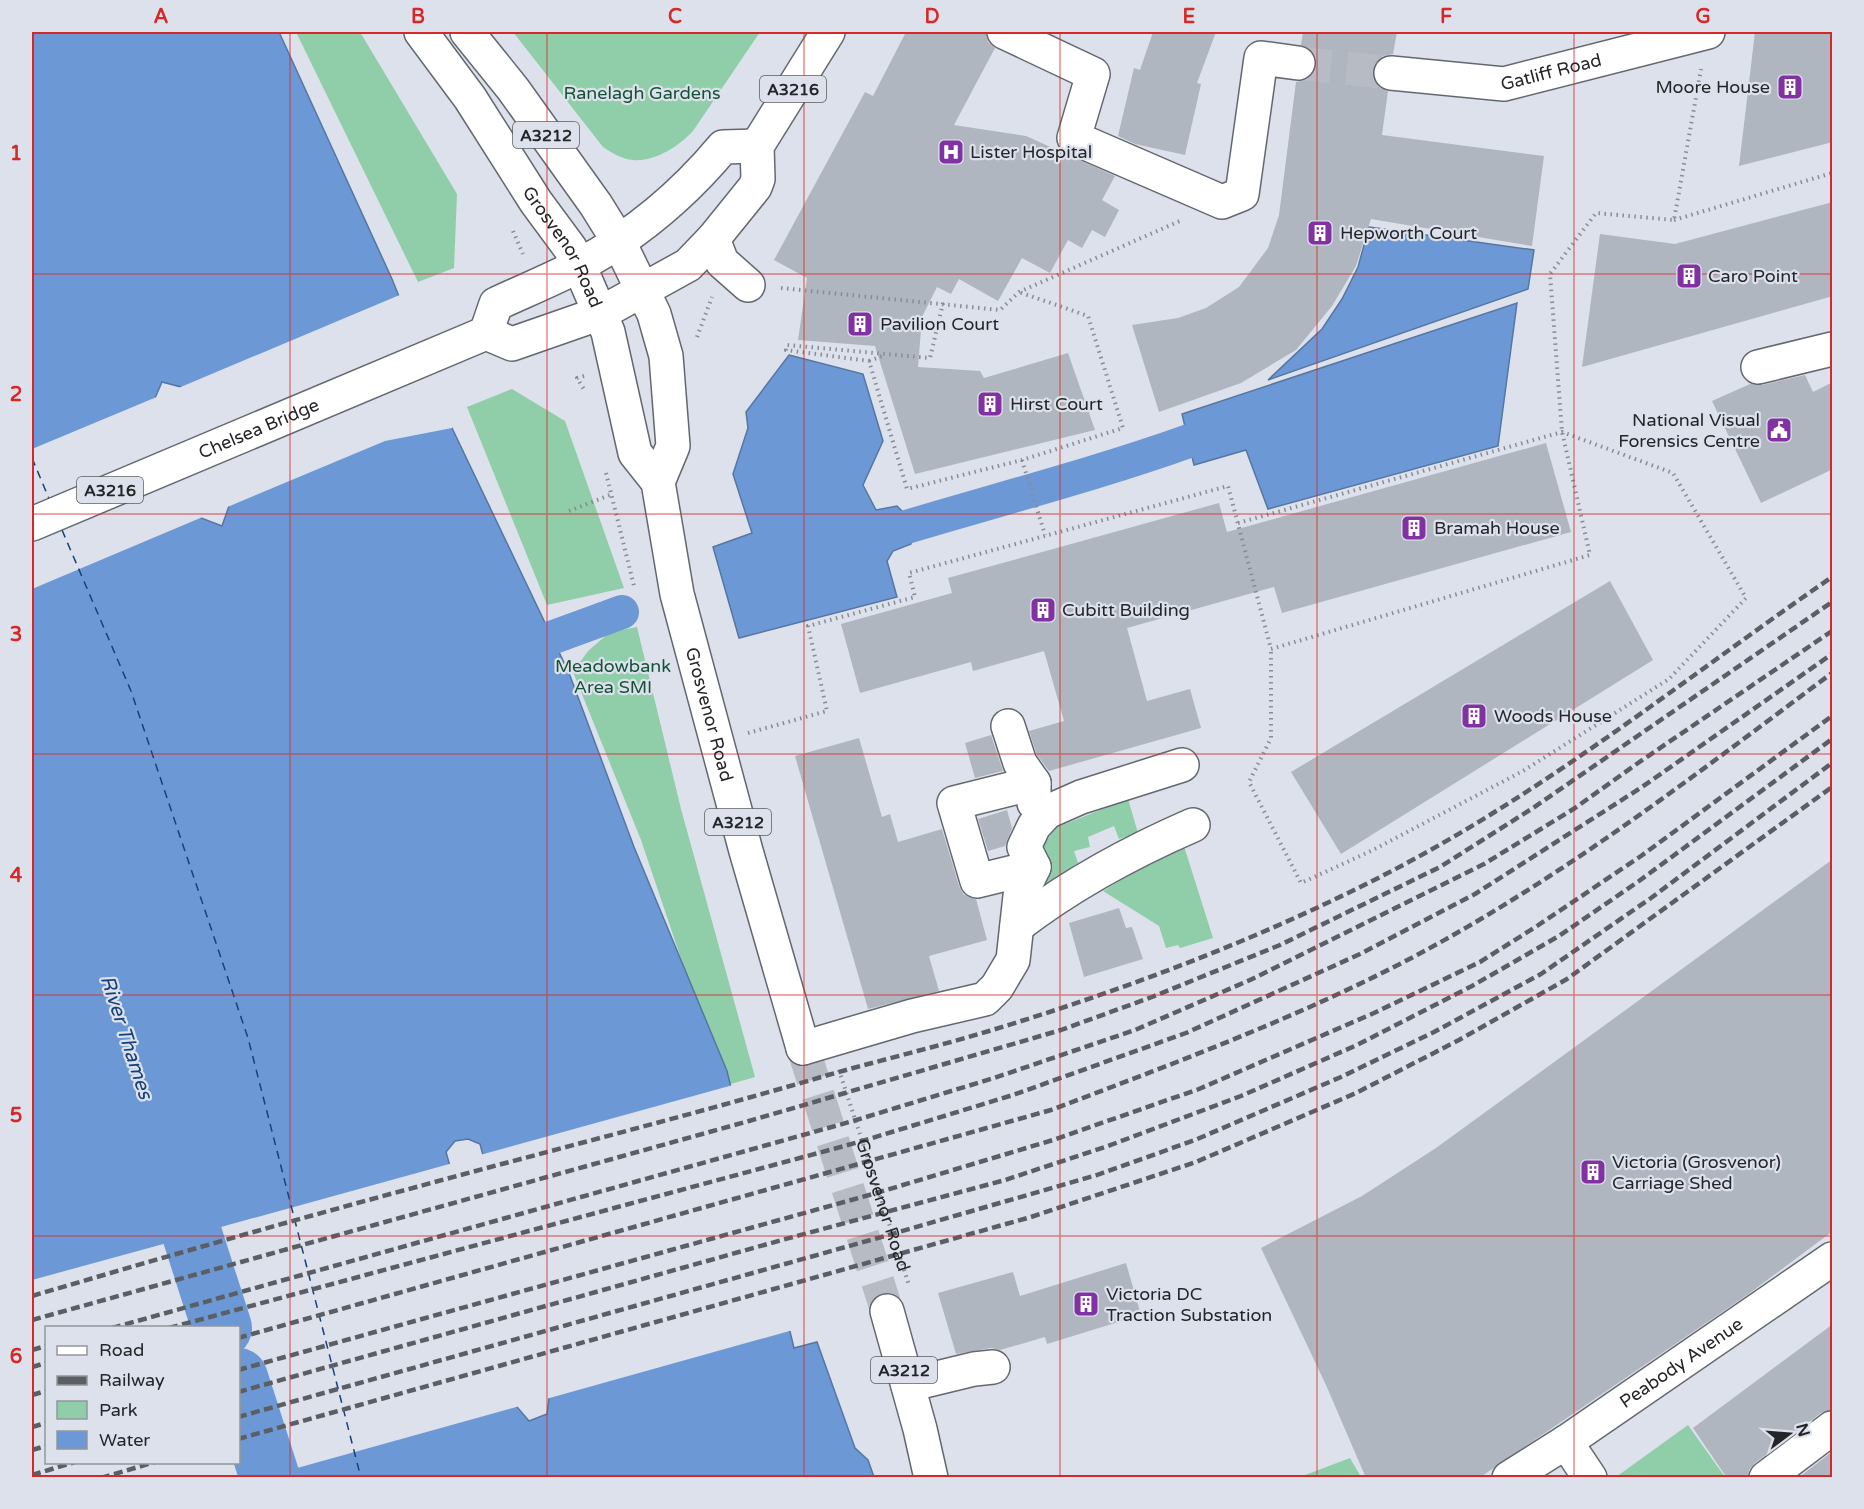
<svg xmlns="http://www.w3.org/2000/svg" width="1864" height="1509" font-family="'Varela Round',sans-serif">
<rect width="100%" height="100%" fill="#dce1eb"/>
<g fill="#90ceaa">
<path d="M296,32H360L457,194L454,268L418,282Z"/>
<path d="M513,32H760L693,131C679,146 655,162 633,160C622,159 612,153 603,147Z"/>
<path d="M512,389L565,421L624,588L547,605L467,407Z"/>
<path d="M637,627L681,809L755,1077L724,1086L641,840L573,672L588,651L610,632Z"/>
<path d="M1128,799L1138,833L1119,839L1114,826L1088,837L1090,847L1074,851L1078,863L1073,866L1075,872L1037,897V855L1055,828Z"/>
<path d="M1183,843L1213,938L1180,948L1178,945L1166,948L1159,926L1103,891Z"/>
<path d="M1688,1425L1725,1477H1616Z"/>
<path d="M1350,1458L1361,1477H1300Z"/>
</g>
<g fill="#6c99d6" stroke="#5676a2" stroke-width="1.5" fill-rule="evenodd">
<path d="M32,32H279L392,279L452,428L569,673L634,847L727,1071L794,1348L817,1342L855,1448L868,1460L874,1477H275L238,1328L205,1223L199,1214L188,1211C176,1219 174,1226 175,1240L200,1327L46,1328V1462L32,1477ZM162,382L181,387L229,506L222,526L201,518L155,398ZM468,1139L480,1144L549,1398L547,1414L529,1421L517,1407L446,1152L455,1141Z"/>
<path d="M1369,227L1534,250L1528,289L1268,380L1322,329L1342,299L1358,267Z"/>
<path d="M1517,303L1498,446L1268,509L1246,450L1194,465L1182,414Z"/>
<path d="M789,355L863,374L883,441L863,485L876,510L897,506L914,523L911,544L893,551L887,561L897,597L739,638L713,547L752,533L733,474L748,428L746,412Z"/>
</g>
<g fill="#dce1eb">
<path d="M402,294L454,425L452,428L385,441L225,508L178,390L176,389Z"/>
<path d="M159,396L205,516L32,589V449Z"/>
<path d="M733,1085L793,1330L546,1399L480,1155Z"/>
<path d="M453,1163L520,1406L272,1475L238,1356V1328H230L203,1232Z"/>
<path d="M178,1240L203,1328H46V1462H238V1460L245,1478L32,1477V1280Z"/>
</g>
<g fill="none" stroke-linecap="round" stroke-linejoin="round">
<g stroke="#6c99d6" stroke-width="34">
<path d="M870,538C976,505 1085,478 1189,441"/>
<path d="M509,658L551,638L622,612"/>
</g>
<g stroke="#6c99d6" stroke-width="60">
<path d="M160,1134L222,1328"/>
<path d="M238,1378L270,1478"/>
</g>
<g stroke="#15427a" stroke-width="1.5" stroke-dasharray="8 6" stroke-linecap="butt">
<path d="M32,458L50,501"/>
<path d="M62,530L131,691L248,1038L361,1478"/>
</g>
</g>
<g fill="#b0b6bf">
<path d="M906,32H986L988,42L995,48L954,125L1026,136L1115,176L1102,200L1119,210L1105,237L1092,230L1082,248L1068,240L1050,273L1022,258L998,301L959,279L951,294L937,287L922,317L918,367L980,371L984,378L1068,353L1095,430L915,474L875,346L798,340L807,278L774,260L865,92L873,96Z"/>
<path d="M1153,32H1216L1197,83L1201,84L1185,155L1135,144L1118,136L1134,68L1140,70Z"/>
<path d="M1303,32H1397L1393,54L1383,56L1376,62L1372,71L1374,81L1380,88L1388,91L1382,135L1544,156L1532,246L1371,219L1356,266L1332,306L1296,350L1241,383L1159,412L1132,325L1178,318L1206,308L1239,287L1268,248L1279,215L1296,82L1306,80L1312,75L1316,66L1315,55L1309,48L1301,45Z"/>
<path d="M1755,32H1833V142L1739,166Z"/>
<path d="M1833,202V296L1582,367L1600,234L1675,244Z"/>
<path d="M1805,375L1813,392L1833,382V469L1761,503L1712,401L1750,384L1762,385Z"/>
<path d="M1546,443L1571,532L1282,613L1274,587L1127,628L1147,701L1190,689L1201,728L1049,771L1037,755L1029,731L1064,721L1044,651L973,671L971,662L860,693L841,624L952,593L948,578L1219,503L1227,532Z"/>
<path d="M1610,581L1653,660L1341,854L1291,772Z"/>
<path d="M991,735L1003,771L975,778L965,743Z"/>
<path d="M859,738L882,817L890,814L898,842L942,829L959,886L964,895L976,899L987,940L929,956L939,991L868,1009L795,756Z"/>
<path d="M1007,810L1012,828L1005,846L988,851L978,819Z"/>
<path d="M1833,859V1231L1747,1295L1479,1478H1366L1326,1385L1261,1248L1362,1196L1436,1148Z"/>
<path d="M1119,908L1126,928L1132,927L1143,959L1084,977L1069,923Z"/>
<path d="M1126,1263L1141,1315L1047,1344L1045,1337L1000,1350L991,1348L956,1354L938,1293L1013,1272L1020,1296Z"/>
<path d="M1833,1324V1410L1821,1413L1755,1463L1749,1470L1748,1478H1727L1693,1428Z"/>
<path d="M1833,1451V1478H1798Z"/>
</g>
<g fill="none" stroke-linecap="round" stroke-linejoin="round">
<path stroke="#b7bbc4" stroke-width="33" stroke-dasharray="33 16" stroke-linecap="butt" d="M1298,63L1391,73"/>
<path stroke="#b7bbc4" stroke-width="33" stroke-dasharray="33 16" stroke-linecap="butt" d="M803,1048L887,1311"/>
<g stroke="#636870" stroke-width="36">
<g id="minor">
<path d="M1004,32L1093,74L1074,138L1222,202L1242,194L1261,58L1298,63"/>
<path id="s2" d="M1391,73L1504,84L1708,32"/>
<path d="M713,239L722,262L748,285"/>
<path d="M1758,367L1832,349"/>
<path d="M1008,726L1020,763L1034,783V803"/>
<path d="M1034,783L954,803L977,881L1034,867"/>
<path d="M1017,926C1070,885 1131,852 1193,825"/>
<path d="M803,1048L912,1016L985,999L997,987L1013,960L1020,896L1034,867L1024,847L1034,826L1047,812L1081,797L1182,765"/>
<path d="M908,1385L974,1369L993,1367"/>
<path d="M1509,1478L1566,1442"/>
<path id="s3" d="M1590,1478L1566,1442L1832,1259"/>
<path d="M1766,1478L1832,1428"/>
</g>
</g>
<g stroke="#636870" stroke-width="36">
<g id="major">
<path d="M486,333L496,304C524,291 553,279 580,265C635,235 683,195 723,147L757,146"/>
<path id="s4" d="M32,524L486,333L512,344L601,313L688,265L713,239L755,187L758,179L757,146L828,32"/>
</g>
</g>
<g stroke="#636870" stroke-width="36">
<g id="highway">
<path id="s5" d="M421,32L470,98L536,202L570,248L579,265L608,332L635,453L658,482L677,594L746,851L803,1048"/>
<path d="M467,32L513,89L596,205L619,242L654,314L666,356L673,446L658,482"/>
<path d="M887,1311L920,1429L931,1478"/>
</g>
</g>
<g stroke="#898c93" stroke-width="4" stroke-dasharray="1.5 4.5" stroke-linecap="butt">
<path d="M1674,220L1832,173"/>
<path d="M513,231L523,254"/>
<path d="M781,288L1000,310L1019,292L1182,220"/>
<path d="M943,303L930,358L787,345L786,350L869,361L907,489L1022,460L1123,428L1088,316L1019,292"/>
<path d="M697,337L712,297"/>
<path d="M869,361L885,355"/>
<path d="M584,376L577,378L585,391"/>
<path d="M1022,460L1045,535"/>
<path d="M606,473L634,586"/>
<path d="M569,511L610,495"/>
<path d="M1238,523L1562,432L1673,473L1746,598L1669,679L1523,771L1371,851L1301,883L1249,782L1271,738V649"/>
<path d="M748,733L827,711L808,626L915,597L909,573L1228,486L1271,649L1590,555L1562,432L1550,274L1596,213L1674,220L1701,69"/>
<path id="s1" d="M839,1070L909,1285"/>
</g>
<use href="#minor" stroke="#fff" stroke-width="33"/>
<use href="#major" stroke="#fff" stroke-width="33"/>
<use href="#highway" stroke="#fff" stroke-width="33"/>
<g stroke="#5b5e63" stroke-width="4.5" stroke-dasharray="9 4.5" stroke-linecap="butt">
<path d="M32,1296C161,1258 290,1221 420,1186C556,1149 692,1115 828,1075C881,1060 936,1047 989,1031C1124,990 1257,940 1382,876C1543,794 1684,679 1832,577"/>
<path d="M32,1320L749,1121L1061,1030L1152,997L1280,945L1440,867L1533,808L1832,602"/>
<path d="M112,1328L853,1121L994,1078L1135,1030L1250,980L1484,864L1575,808L1638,763L1832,631"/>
<path d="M169,1328L859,1142L1013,1095L1186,1033L1360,954L1475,894L1642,787L1832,654"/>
<path d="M238,1338L1051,1110C1175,1063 1300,1017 1417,955C1565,876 1699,772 1832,673"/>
<path d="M32,1350L46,1346"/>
<path d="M32,1367L46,1363"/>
<path d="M238,1370L873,1194L1053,1140L1199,1089L1374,1013L1480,962L1537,926L1641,856L1832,716"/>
<path d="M238,1392L782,1240L1005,1180L1108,1146L1241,1096L1357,1045L1472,986L1559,936L1639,881L1832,739"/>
<path d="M32,1395L46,1391"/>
<path d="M238,1417L885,1236L1097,1175L1195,1140L1341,1077L1434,1032L1541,974L1651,898L1832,763"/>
<path d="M32,1427L46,1423"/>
<path d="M238,1439L1031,1217L1196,1162L1356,1093L1459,1040L1567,979L1832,787"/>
<path d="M32,1450L46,1446"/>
<path d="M32,1475L75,1462"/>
<path d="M101,1478L155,1462"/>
</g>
</g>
<path fill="none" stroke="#d62828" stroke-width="1.5" stroke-opacity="0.55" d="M290,32V1478M547,32V1478M804,32V1478M1060,32V1478M1317,32V1478M1574,32V1478M32,274H1832M32,514H1832M32,754H1832M32,995H1832M32,1236H1832"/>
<defs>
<g id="building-square" transform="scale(1.35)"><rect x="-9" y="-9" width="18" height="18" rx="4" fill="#8131a1" stroke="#dce1eb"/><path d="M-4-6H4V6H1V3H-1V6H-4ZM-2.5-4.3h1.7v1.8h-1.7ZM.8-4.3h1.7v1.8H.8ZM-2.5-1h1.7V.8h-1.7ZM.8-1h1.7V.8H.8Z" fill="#fff"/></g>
<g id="hospital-square" transform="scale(1.35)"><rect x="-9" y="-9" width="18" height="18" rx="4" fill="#8131a1" stroke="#dce1eb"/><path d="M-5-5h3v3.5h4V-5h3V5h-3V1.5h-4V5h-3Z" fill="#fff"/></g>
<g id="civic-square" transform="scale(1.35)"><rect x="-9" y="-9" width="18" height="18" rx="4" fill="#8131a1" stroke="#dce1eb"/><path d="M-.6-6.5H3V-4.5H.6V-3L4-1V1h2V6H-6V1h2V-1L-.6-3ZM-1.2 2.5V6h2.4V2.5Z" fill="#fff"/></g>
</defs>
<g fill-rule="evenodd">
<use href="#building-square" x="1790" y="87"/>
<use href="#hospital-square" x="951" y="152"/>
<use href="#building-square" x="1320" y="233"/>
<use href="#building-square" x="1689" y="276"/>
<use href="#building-square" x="860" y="324"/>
<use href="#building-square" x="990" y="404"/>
<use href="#civic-square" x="1779" y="430"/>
<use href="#building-square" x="1414" y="528"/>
<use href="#building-square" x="1043" y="610"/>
<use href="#building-square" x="1474" y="716"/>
<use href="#building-square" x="1593" y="1172"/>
<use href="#building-square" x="1086" y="1304"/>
</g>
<g text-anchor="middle" stroke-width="4.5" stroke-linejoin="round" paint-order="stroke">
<g fill="#dce1eb" stroke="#5a5d62" stroke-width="1.5">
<rect x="760" y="76" width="66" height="26" rx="4.5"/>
<rect x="513" y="122" width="66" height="26" rx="4.5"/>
<rect x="77" y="477" width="66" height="26" rx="4.5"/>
<rect x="705" y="809" width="66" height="26" rx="4.5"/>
<rect x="871" y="1357" width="66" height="26" rx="4.5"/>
</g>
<g font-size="16" font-weight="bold" fill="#232528">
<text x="793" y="95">A3216</text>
<text x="546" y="141">A3212</text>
<text x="110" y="496">A3216</text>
<text x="738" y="828">A3212</text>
<text x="904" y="1376">A3212</text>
</g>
<g font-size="18" fill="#232528" stroke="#dce1eb">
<text dy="6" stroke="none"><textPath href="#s2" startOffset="162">Gatliff Road</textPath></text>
<text dy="6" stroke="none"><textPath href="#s5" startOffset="258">Grosvenor Road</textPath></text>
<text dy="6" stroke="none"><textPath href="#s4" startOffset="246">Chelsea Bridge</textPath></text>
<text dy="6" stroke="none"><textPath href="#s5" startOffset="754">Grosvenor Road</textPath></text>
<text dy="6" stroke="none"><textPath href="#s1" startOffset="142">Grosvenor Road</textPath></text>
<text dy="6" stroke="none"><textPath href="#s3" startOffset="183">Peabody Avenue</textPath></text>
</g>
<g font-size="18" fill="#232528" stroke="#dce1eb" text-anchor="start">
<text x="1770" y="93" text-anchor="end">Moore House</text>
<text x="970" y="158">Lister Hospital</text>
<text x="1340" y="239">Hepworth Court</text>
<text x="1708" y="282">Caro Point</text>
<text x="880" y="330">Pavilion Court</text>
<text x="1010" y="410">Hirst Court</text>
<text x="1760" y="426" text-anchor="end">National Visual<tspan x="1760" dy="21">Forensics Centre</tspan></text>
<text x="1434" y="534">Bramah House</text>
<text x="1062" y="616">Cubitt Building</text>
<text x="1494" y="722">Woods House</text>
<text x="1612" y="1168">Victoria (Grosvenor)<tspan x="1612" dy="21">Carriage Shed</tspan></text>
<text x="1106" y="1300">Victoria DC<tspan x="1106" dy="21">Traction Substation</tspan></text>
</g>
<g font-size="18" fill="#145235" stroke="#dce1eb">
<text x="642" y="99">Ranelagh Gardens</text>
<text x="613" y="672">Meadowbank<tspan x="613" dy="21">Area SMI</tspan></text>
</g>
<g font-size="20" font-style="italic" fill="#15427a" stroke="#dce1eb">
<text transform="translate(127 1037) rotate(72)" y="7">River Thames</text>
</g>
</g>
<rect width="1864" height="1509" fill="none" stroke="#dce1eb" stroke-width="66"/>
<rect x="45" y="1326" width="195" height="138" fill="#dce1eb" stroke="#92969d" stroke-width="1.5"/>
<rect x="57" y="1346" width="30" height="9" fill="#ffffff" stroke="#92969d" stroke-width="1.5"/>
<text x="99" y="1356" font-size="18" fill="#232528">Road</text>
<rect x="57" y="1376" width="30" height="9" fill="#5b5e63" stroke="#92969d" stroke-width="1.5"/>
<text x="99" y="1386" font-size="18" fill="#232528">Railway</text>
<rect x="57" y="1401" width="30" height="18" fill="#90ceaa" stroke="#92969d" stroke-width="1.5"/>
<text x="99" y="1416" font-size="18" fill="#232528">Park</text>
<rect x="57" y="1431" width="30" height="18" fill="#6c99d6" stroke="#92969d" stroke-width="1.5"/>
<text x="99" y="1446" font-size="18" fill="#232528">Water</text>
<g transform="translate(1789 1434) rotate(74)" stroke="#dce1eb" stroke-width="4.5" paint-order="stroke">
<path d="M0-4.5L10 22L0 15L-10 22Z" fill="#232528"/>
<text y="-9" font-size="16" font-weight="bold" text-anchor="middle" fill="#232528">N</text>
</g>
<rect x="33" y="33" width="1798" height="1443" fill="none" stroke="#d62828" stroke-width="2"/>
<g font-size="20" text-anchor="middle" font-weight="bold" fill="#d62828">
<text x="161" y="23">A</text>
<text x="418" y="23">B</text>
<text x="675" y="23">C</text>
<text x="932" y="23">D</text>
<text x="1189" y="23">E</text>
<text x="1446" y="23">F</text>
<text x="1703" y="23">G</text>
<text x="16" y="160">1</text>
<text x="16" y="401">2</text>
<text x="16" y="641">3</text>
<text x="16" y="882">4</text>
<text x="16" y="1122">5</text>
<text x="16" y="1363">6</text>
</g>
</svg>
